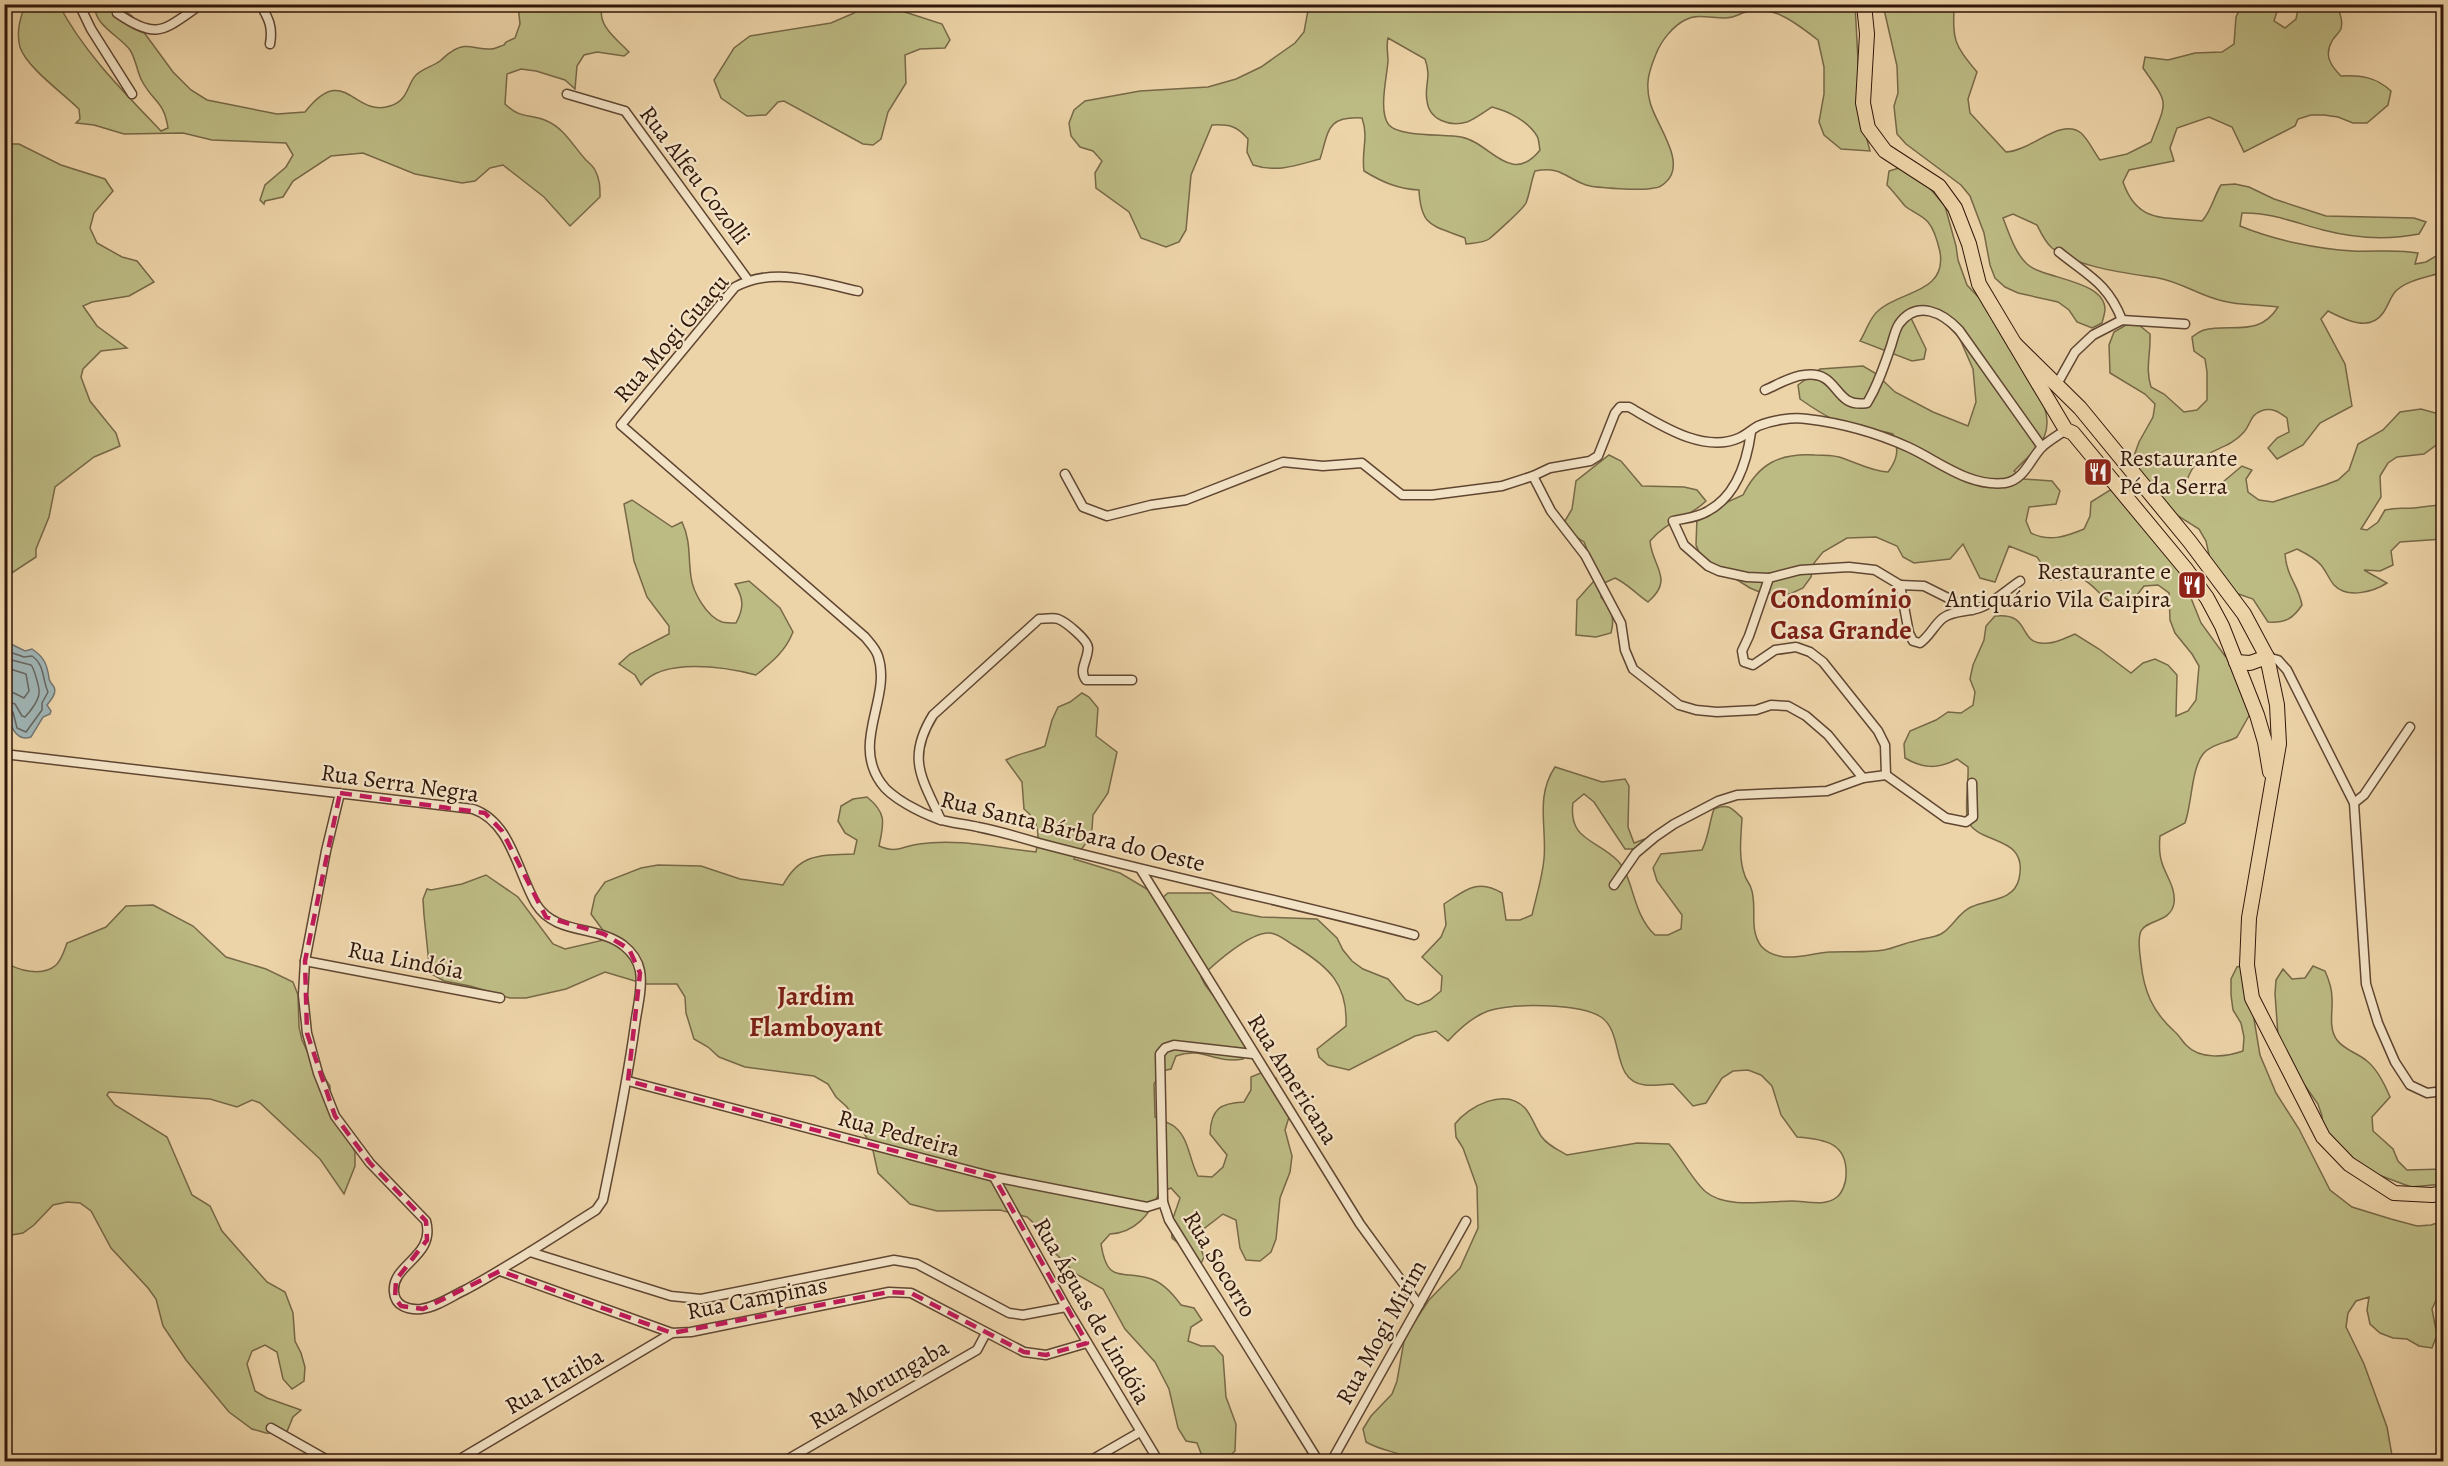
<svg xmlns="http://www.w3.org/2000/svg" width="2448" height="1466" font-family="Alegreya,serif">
<rect width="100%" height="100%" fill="#edd4a8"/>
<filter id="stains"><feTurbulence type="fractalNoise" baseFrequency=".00333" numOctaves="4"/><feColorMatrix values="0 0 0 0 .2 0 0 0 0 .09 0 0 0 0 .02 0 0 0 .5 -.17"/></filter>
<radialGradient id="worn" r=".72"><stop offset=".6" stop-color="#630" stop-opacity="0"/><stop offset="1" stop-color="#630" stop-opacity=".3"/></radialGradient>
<g fill="#bdbb84" stroke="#776847" stroke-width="1.5" fill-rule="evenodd">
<path d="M1564,4L1585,8L1600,4H1830L1832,10L1845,9L1844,5L1855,4L1861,117L1870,151L1841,149L1824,135L1819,122L1824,94V67L1818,40C1794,22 1770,0 1738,15C1722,23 1702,11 1685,20C1673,26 1661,41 1656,54C1649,71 1645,84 1650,102C1654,122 1688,162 1666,182C1663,185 1658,188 1654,188C1643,191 1596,188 1586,185C1564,177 1561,166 1535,171C1531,181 1530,193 1526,203C1523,209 1495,234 1489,239C1483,243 1473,243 1466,244L1465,238C1434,225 1421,229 1419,190C1398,189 1382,182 1364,171C1361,151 1369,138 1362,118C1326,116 1329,131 1320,159C1297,165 1277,173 1253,165L1247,152L1248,139C1237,126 1229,124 1212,125L1191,175L1186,230L1179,242L1166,247L1141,238L1129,212L1096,188L1095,173L1102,161L1093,151L1080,147L1071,136L1069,123L1074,110L1085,101L1140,91L1208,87L1236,79L1261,67L1295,43L1304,32L1309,5ZM1388,38L1425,59C1432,78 1424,85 1427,101C1429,120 1450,127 1467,122C1475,119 1484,112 1492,107C1508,111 1528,121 1537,136C1539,139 1539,146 1540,150C1511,187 1490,142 1461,137C1444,134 1399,137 1389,125C1378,112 1387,77 1388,61C1388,53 1386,46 1388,38Z"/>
<path d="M25,5H59C85,54 123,91 161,131L168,128C164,101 153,102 142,81C137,72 136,59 130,50C120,36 93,25 95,5H116L132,16L173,72L191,90L207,100L277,114L305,112C345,61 353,118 390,106C409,100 407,84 416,75C422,69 433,66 440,61C444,58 447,54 451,52C467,41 475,50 491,49C495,49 500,46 504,45L506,42L515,38L520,24L518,5H603C595,24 617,39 629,52L624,56L597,52L584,55L577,66L575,89L565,80L536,71L521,69L507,74L505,104C522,120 529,113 547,121C565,129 573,146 586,160C589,163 593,166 595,170C600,179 600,187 600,197L570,226L544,197L503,165L490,168L475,181L462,183L415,174L363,153L331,156L293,181L283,197L265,201L264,204L260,200L265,185L286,167L293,155L286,143L212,140L183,133L124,134L94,125L76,123L80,119L79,109C64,94 26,67 20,47C16,32 20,19 25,5Z"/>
<path d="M863,5H897L902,11L942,24L950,40L945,48L920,49L905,55L906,83L888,112L881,139L873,145L863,144L784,101L778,102L766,115L747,116L721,98L714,80L734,48L750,36L831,23L854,13Z"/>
<path d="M1883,5H1954C1953,41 1953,43 1977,72L1968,99L1970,113L2006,152C2031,151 2061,117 2081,133C2088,139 2094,152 2100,160L2127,154L2151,142C2167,99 2170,106 2143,68L2145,57L2168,60L2195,53L2222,52L2234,44L2236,17L2242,5H2279L2274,21L2285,28L2296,19L2299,5H2336C2340,12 2343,21 2341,29C2339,33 2334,37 2332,41C2324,55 2330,65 2341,76C2361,75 2376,77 2391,91L2388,105L2367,123H2353L2338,117L2324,115H2311L2298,119L2295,126L2244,152L2232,127L2209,117L2177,128L2170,148L2174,161L2129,170L2123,182C2138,225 2165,216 2202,221C2212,210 2213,198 2221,185L2235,184L2249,187L2274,199L2326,216L2414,218L2426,222L2419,234C2388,240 2354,238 2323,230C2296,223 2270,212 2242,213L2240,226C2274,240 2317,249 2353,251C2375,252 2396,249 2418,253L2415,264L2426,262L2443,252V272C2429,277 2406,280 2395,292C2390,298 2388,306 2383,313C2369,333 2344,319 2328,311L2321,319L2345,364L2352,406L2320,423L2303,445L2277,459L2268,448L2277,438L2289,432L2287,418C2279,412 2272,407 2261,411C2250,415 2251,424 2244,432C2224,455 2198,445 2186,483L2197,491L2211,492L2242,466L2252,470L2246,479L2248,492L2259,500L2273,502L2325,485L2338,480L2349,470L2358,444L2383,430L2400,412L2421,409L2443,415V440L2424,454L2397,457L2388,463L2380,476L2381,497L2361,529L2367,530L2378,522L2385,510C2398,507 2403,509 2414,508C2424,507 2433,505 2443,505V539L2400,542L2391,551L2393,565L2380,571L2364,570L2387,583C2373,592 2347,599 2334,585C2329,579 2326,571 2321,565C2315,558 2305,553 2297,549L2285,554C2287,578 2298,584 2302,605C2293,619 2285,623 2268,622L2253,599L2227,590L2212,569L2206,541L2199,529L2140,492L2131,481L2130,467L2139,442L2153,417L2155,404L2145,394L2110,373L2109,345L2114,332L2126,325H2139L2150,334C2151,354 2145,368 2151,387L2164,394L2184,412L2197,410L2207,400V372L2205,359L2194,351L2192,337C2195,335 2200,331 2204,330C2231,323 2259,338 2278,307C2259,304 2241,306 2223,301C2200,296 2181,282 2158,278C2126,273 2079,268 2052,248C2045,242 2041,233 2037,225L2013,214L2003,218C2009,233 2015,253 2027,264C2043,279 2104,280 2105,309C2105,313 2103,319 2102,323L2092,328L2077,322L2069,310L2058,302L2018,293L2005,287L1995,278L1990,265L1984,233L1970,196L1961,185L1906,144L1897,134L1894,106L1898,93L1897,66Z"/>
<path d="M5,144H19L61,165L105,179L113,191L94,213L90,228L97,243L122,257L137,261L154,282L129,296L92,302L83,306L97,326L127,348L101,351L83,369L81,377L90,401L116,433L120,446L94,457L55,487L49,517L36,549V557L7,576L5,580Z"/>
<path d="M1902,167L1927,185L1945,206L1956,246L1958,260L1967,285L1985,304L2043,403C2056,438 2036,448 2014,471L2024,479L2052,481L2060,491L2056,504L2029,507L2026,521L2031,533C2049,542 2065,537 2084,529L2090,516L2091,502L2110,490L2124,496L2189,583L2191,598L2201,623L2225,656L2236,664L2250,714L2237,737C2227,743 2211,744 2203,754C2191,770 2192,804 2185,823L2160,836C2159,846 2159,854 2162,863C2166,876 2176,888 2174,903C2171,923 2147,919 2141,931C2137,940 2140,954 2141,963C2144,992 2153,1012 2174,1031C2179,1035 2182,1041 2186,1045C2200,1060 2226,1057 2243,1051L2244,1037L2241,1023L2233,1010L2231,995V979L2237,967L2245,965L2260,1055L2276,1093L2299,1129L2330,1190L2352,1207L2391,1219L2417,1226L2431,1225L2443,1221V1294L2438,1296L2432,1309L2437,1335L2432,1348L2419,1346L2407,1339L2393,1338L2380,1333L2370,1324L2367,1310L2369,1297L2356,1301L2348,1313L2346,1327L2364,1364L2387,1427L2393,1461L1418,1462C1402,1452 1383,1452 1366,1442L1363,1429L1371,1416L1392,1394L1397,1381L1404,1341L1411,1327L1429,1300L1460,1268L1478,1228L1477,1187L1463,1148L1456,1137L1455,1124C1469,1106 1505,1087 1525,1108C1532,1116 1535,1127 1541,1136C1547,1145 1558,1150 1567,1155L1637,1143L1669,1144C1681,1157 1693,1181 1706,1192C1726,1209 1768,1201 1792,1201C1806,1201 1825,1207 1837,1197C1842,1193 1846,1183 1846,1176C1848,1143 1825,1139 1797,1137L1781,1115L1772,1086L1761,1075L1748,1070L1733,1071L1722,1078L1706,1103L1693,1106L1673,1084C1664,1084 1654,1086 1645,1085C1610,1081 1625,1033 1601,1017C1580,1003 1511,1003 1488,1011C1472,1017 1460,1028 1448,1041L1436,1031L1415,1036L1349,1070L1328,1065L1319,1057L1317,1049L1346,1026C1348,984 1329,967 1295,946C1287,942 1280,934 1270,933C1251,931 1214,964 1201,977C1206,989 1211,991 1217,1001C1226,1016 1237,1029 1246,1045L1243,1059C1214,1064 1203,1046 1176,1056L1171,1069L1162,1071L1154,1084L1155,1117C1161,1121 1172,1123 1176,1128C1189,1139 1190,1162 1198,1176L1212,1177L1223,1167L1227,1155L1210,1134C1211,1109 1220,1103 1244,1102L1251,1090V1077L1263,1072L1276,1078L1286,1103L1289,1117L1285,1130L1292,1156L1290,1172L1280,1198L1276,1239L1271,1252L1260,1261L1246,1260L1240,1248L1236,1220L1223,1214L1201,1231L1199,1244L1204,1257L1198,1270L1183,1247L1172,1238L1171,1224L1180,1198L1171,1188L1159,1193C1150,1215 1134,1233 1110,1234L1101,1244C1107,1282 1118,1271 1148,1278C1162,1281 1173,1294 1181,1305L1194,1308L1202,1320L1191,1327L1188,1341L1201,1346H1214L1223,1356L1226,1397L1236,1424L1235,1451L1224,1461H1207L1202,1456L1197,1443L1186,1441L1178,1428L1169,1389L1155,1362L1125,1329L1103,1289L1076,1274L1055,1253L1038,1227L1027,1217L1000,1210L937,1211L910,1204L878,1173L872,1146L847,1107L836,1097L828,1084L814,1076L745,1067L719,1057L708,1047L694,1039L686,1013L685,997L677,984H645L605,972L566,989L526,998H510L470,986L444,981L430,973L424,915L423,899L427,889L431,890L462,884L486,875L518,897L553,944L565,949L604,940L605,933L591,914L595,896L605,882L641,868L658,865L701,866L740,879L783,885C800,853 821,855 854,854L857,840L845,833L838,821L841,806L853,799L867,797C887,813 884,823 879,846C898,854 901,846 919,844C958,838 998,848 1036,852C1040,834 1039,821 1024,809L1022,782L1006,760C1019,753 1032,752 1045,746L1052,720L1058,707L1070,702L1082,693L1089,697L1098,708L1096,736L1117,752L1108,793L1093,815L1092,829L1087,842L1074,859L1120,873L1162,898L1168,893H1211L1232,911L1261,917L1317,919L1337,938L1343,950L1352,961L1363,969L1388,979L1406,1000L1418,1005L1430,1000L1441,991L1442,976L1422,957L1441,937L1446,925L1444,904C1465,890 1478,878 1502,893L1506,920H1520L1532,915C1536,897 1542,879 1544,859C1547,826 1535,797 1555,767L1602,782L1625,779L1629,786L1628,827L1634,843L1645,839L1639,849H1625L1594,802L1584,794L1573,803C1568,840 1596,839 1618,861C1634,878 1632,914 1655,935H1668L1681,929L1682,915L1657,881L1653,868L1661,854L1702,850C1709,836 1709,823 1714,809C1728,803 1732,808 1742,818C1741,837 1738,858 1745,876C1746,880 1750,884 1751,888C1758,906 1748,928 1761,946C1767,953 1776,956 1785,957C1800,958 1815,953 1830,952C1848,951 1866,953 1884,950C1895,948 1904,943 1915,941C1923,938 1933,938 1941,934C1953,927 1958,913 1971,907C1988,899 2014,901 2019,879C2029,834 1979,846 1968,821C1964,812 1969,780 1968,767L1957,759C1939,769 1923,769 1905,758L1904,744L1910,731L1936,720L1948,712L1961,713L1973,705L1975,692L1970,679L1973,665L1984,640L1986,626L1995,616C2034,612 2015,646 2048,643C2057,643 2067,637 2075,634L2099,649L2131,673L2143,663L2155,659L2168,665L2177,675L2176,716L2188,711L2196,700L2199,666L2192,654L2175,633L2170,620L2169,593L2158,585L2144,586L2127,608C2100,602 2101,589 2080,577L2067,580H2053L2037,557L2009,546L1995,582L1980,578L1963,544L1950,559L1914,563L1903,557L1897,546L1876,537L1847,538L1823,552L1814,563L1811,577L1803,588L1790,594L1762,593L1750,588L1701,557L1696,545L1697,516L1743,495C1759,463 1780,453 1815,455C1823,455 1831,455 1839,457C1856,462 1870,471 1888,472C1898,459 1899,449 1893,434C1882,430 1875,431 1865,429C1840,426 1820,413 1800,399L1798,385L1820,369L1863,366L1875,373L1895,392L1933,412L1968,426L1976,402L1973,369L1959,337L1938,316L1917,311L1911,318L1926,349L1924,359L1912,361L1860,341C1867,330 1869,318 1879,310C1900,291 1947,293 1940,252C1938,243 1934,229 1928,222C1922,215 1912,212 1905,206C1899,199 1893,191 1887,185L1889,171Z"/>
<path d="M1609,455L1621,461L1642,486L1684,487L1697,490L1706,501C1688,519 1667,520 1650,541C1652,567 1675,579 1648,602C1636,594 1628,584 1615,578L1602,584L1601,597C1612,610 1615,618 1611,633L1596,637L1576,635L1577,600L1594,581V567L1584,542L1554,522L1565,521L1572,509L1576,481Z"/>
<path d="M632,500L672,527L682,522C691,541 688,557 691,577C693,592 706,616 722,622C726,623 732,623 736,623C744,608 744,599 735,584L749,581L780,608L793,632C785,652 772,662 756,675C726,667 662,657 641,685L635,675L619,664L630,654L669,634V626L647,597L634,561L624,504Z"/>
<path d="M153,905L193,926L226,957L266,969L293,982L298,995L299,1027L302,1040L308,1053L330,1086V1105L355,1152V1166L344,1194L320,1159L260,1103L252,1100L237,1107L210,1099L109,1092L107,1095L115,1105L167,1137L192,1195L210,1206L222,1231L267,1282L285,1292L293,1313L295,1341L301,1353L305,1367L304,1381L292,1389L283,1379L277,1352L265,1345L252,1351L247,1364L255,1391L267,1398L301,1410L293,1417L286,1434L266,1433L252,1429L229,1412L186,1360L163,1326L156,1299L148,1288L111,1248L91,1211L80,1203L67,1202L53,1205L34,1225L23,1233L5,1236L4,961C17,971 43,977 56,965C62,959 64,951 67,943L106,927L126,906Z"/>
<path d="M2313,966L2325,971C2329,980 2332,989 2332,998C2333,1011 2328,1028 2337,1040C2344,1050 2358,1053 2367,1061C2377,1069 2385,1085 2390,1097L2372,1117L2373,1131L2393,1149L2398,1161L2407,1170L2443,1169V1184L2411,1187L2360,1168L2322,1130V1116L2318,1104L2279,1049L2275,994L2276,980L2283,969L2292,979L2305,978Z"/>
</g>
<path fill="#a0b5b5" stroke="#747571" stroke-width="1.5" d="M9,643L25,651L32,649C44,657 47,664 49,678C49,681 52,684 54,687C57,693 51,700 47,705L51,711L50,714L43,717L31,737C0,748 4,667 5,647Z"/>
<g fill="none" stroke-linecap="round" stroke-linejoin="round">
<g stroke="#686660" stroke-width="1.5">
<path d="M4,650L24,657L32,656C45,665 42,679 48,692L42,703V710L26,732L17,728L13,712L4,708"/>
<path d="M4,658L31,665C34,668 40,689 39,693C39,700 30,712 25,717L22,716L15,704L4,700"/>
<path d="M4,667L26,674L29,691L24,698L14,693L4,691"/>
</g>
<g stroke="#604632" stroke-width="11">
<g id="street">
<path d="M79,4L91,29L132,94"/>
<path d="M260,4C269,19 273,27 270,44"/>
<path d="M117,13C159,42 164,29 202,4"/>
<path d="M567,94L625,111L748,280"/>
<path d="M2059,252C2087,275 2108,283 2122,320"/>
<path d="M858,291C817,282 774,266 735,287L621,425L865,637C870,643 876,649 878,656C892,698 851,741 881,783C891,798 921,813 938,819C950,823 965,824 978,827C998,831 1019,837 1039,843C1164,876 1290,902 1414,935"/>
<path d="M2056,386L2075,352L2093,335L2122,320L2185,324"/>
<path d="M1765,390C1777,385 1791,376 1804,375C1841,370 1832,409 1867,403C1878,385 1884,366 1891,346C1893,340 1895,330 1899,324C1917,299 1943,313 1959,330L2042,447"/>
<path d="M1751,432C1747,461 1736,496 1708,511C1697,518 1685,518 1673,521L1684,545L1708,566L1719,571L1747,577L1769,578L1800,570L1849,567L1875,570L1900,585L1909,633L1913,641L1920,643C1930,636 1934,625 1943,618C1955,609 1971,613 1984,606C1996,600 2008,589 2020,581"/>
<path d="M1065,474L1083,507L1107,516L1151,505L1186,500L1283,462L1323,466L1362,463L1402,495H1432L1502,486L1533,476L1550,468L1590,461L1598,456L1615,413L1620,407H1629C1659,424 1703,454 1739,438C1746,435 1751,430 1758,426C1772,420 1792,417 1807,419C1841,423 1877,433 1908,447C1939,461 1968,487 2005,483C2025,480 2031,457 2043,446C2050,440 2058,435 2066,430"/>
<path d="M1533,476L1551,511L1585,555L1621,623L1625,650L1633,669L1679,705L1696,710L1717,712L1756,710L1771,705L1788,706L1806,716L1828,735L1863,778"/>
<path d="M1769,578L1749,636L1742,651L1744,662L1753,665L1775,650L1796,647L1810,652L1823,662L1878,731L1885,745L1886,775"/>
<path d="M1900,585L1924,586L1972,610"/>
<path d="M2267,657L2278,660L2287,670L2354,803L2366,984L2378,1023L2395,1062L2410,1085L2427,1093L2444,1091"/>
<path d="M4,754L473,809C511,822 517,871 536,904C555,935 596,925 623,945C632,952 638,960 640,971C643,988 637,1009 635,1025C627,1084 615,1141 603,1200L596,1210C553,1237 511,1265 467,1289C452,1296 437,1307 421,1309C408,1310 395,1306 394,1292C391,1264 436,1257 426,1221L370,1163L335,1116L318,1073L307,1033L303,995L305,961L326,851L340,793"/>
<path d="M2354,803L2364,795L2410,727"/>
<path d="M941,820C922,778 906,759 933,715L1039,619C1044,619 1053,617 1058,619C1066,622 1088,640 1088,648C1088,660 1078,670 1086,680H1132"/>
<path d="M1141,870L1360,1224L1419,1305"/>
<path d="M1614,885L1636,853L1655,837L1674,824L1718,801L1737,795L1827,791L1863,778L1886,775L1946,818L1966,822L1973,817L1972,783"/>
<path d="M305,961L500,998"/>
<path d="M1253,1054L1174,1045L1165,1048L1160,1054L1163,1202L1169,1220L1319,1462"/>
<path d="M628,1081L994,1177L1147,1207L1163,1202"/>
<path d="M994,1177L1066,1307L1159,1462"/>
<path d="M530,1252L671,1296L701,1299L894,1260L917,1264L1009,1313L1023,1315L1066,1307"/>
<path d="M500,1271L672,1333L691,1332L889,1292L911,1293L1024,1352L1046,1355L1087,1343"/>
<path d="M271,1428L331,1462"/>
<path d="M455,1462L672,1333"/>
<path d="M783,1462L977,1350L986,1333"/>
<path d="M1088,1462L1140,1432"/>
<path d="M1331,1462L1466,1221"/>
</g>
</g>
<g stroke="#31160a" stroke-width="16">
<g id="primary">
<path d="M1864,4L1867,34L1863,103L1868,128L1885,151L1939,186L1955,208L1969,244L1979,284L2066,430L2073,433L2185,568L2207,598L2222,626L2257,715L2265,742L2270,772"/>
<path d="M2015,344L2080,408L2190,542L2244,614L2267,657L2277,705L2279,744L2249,918L2247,965L2252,998L2323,1137L2349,1164L2394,1193L2432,1195L2444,1193"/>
<path d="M2236,662L2250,663L2267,657"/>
</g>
</g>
<use href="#street" stroke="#f3e3c6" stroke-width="8"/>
<use href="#primary" stroke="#edd4a8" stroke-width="14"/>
</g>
<path fill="none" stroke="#c2185b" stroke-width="4.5" stroke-dasharray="12 8" stroke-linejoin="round" d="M340,793L485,813L502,831L546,917L604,934L629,949L640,973L628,1081L994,1177L1087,1343L1046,1355L1024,1352L911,1293L889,1292L672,1333L500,1271L423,1309L401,1306L395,1298L396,1280L427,1240L426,1221L370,1163L335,1116L307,1033L305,961Z"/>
<defs>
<g id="restaurant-square" transform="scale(1.5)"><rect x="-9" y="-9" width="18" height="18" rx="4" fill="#8f2418" stroke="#f3e3c6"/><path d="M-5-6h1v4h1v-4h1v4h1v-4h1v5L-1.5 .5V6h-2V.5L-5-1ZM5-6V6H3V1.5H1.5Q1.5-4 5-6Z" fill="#fff"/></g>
</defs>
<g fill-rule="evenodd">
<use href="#restaurant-square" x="2098" y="472"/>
<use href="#restaurant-square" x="2192" y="585"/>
</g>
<g text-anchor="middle" stroke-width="4.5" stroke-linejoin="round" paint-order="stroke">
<g font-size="24" fill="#31160a" stroke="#f3e3c6">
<text transform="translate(695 175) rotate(53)" y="8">Rua Alfeu Cozolli</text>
<text transform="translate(671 338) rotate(-49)" y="8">Rua Mogi Guaçu</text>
<text transform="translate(400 783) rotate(8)" y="8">Rua Serra Negra</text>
<text transform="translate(1073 831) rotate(14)" y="8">Rua Santa Bárbara do Oeste</text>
<text transform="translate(406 960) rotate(11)" y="8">Rua Lindóia</text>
<text transform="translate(1293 1079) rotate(58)" y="8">Rua Americana</text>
<text transform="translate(899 1133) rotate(15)" y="8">Rua Pedreira</text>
<text transform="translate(1220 1264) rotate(59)" y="8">Rua Socorro</text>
<text transform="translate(757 1298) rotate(-11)" y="8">Rua Campinas</text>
<text transform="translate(1092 1311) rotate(60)" y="8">Rua Águas de Lindóia</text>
<text transform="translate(1381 1332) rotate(-61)" y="8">Rua Mogi Mirim</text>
<text transform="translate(554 1381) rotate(-30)" y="8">Rua Itatiba</text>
<text transform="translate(879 1384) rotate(-30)" y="8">Rua Morungaba</text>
</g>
<g font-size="24" fill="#31160a" stroke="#f3e3c6" text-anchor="start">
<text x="2119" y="466">Restaurante<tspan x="2119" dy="28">Pé da Serra</tspan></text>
<text x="2171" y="579" text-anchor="end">Restaurante e<tspan x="2171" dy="28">Antiquário Vila Caipira</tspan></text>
</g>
<g font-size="27" font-weight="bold" fill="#7a1f14" stroke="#f3e3c6">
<text x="1841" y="608">Condomínio<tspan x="1841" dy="31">Casa Grande</tspan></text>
<text x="816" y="1005">Jardim<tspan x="816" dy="31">Flamboyant</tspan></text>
</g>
</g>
<rect width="2448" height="1466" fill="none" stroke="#edd4a8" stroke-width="24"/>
<rect x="6" y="6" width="2436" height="1454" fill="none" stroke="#31160a" stroke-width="3"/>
<rect x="12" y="12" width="2424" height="1442" fill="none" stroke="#31160a" stroke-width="1.5"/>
<rect width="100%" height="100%" filter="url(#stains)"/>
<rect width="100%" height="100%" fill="url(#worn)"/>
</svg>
